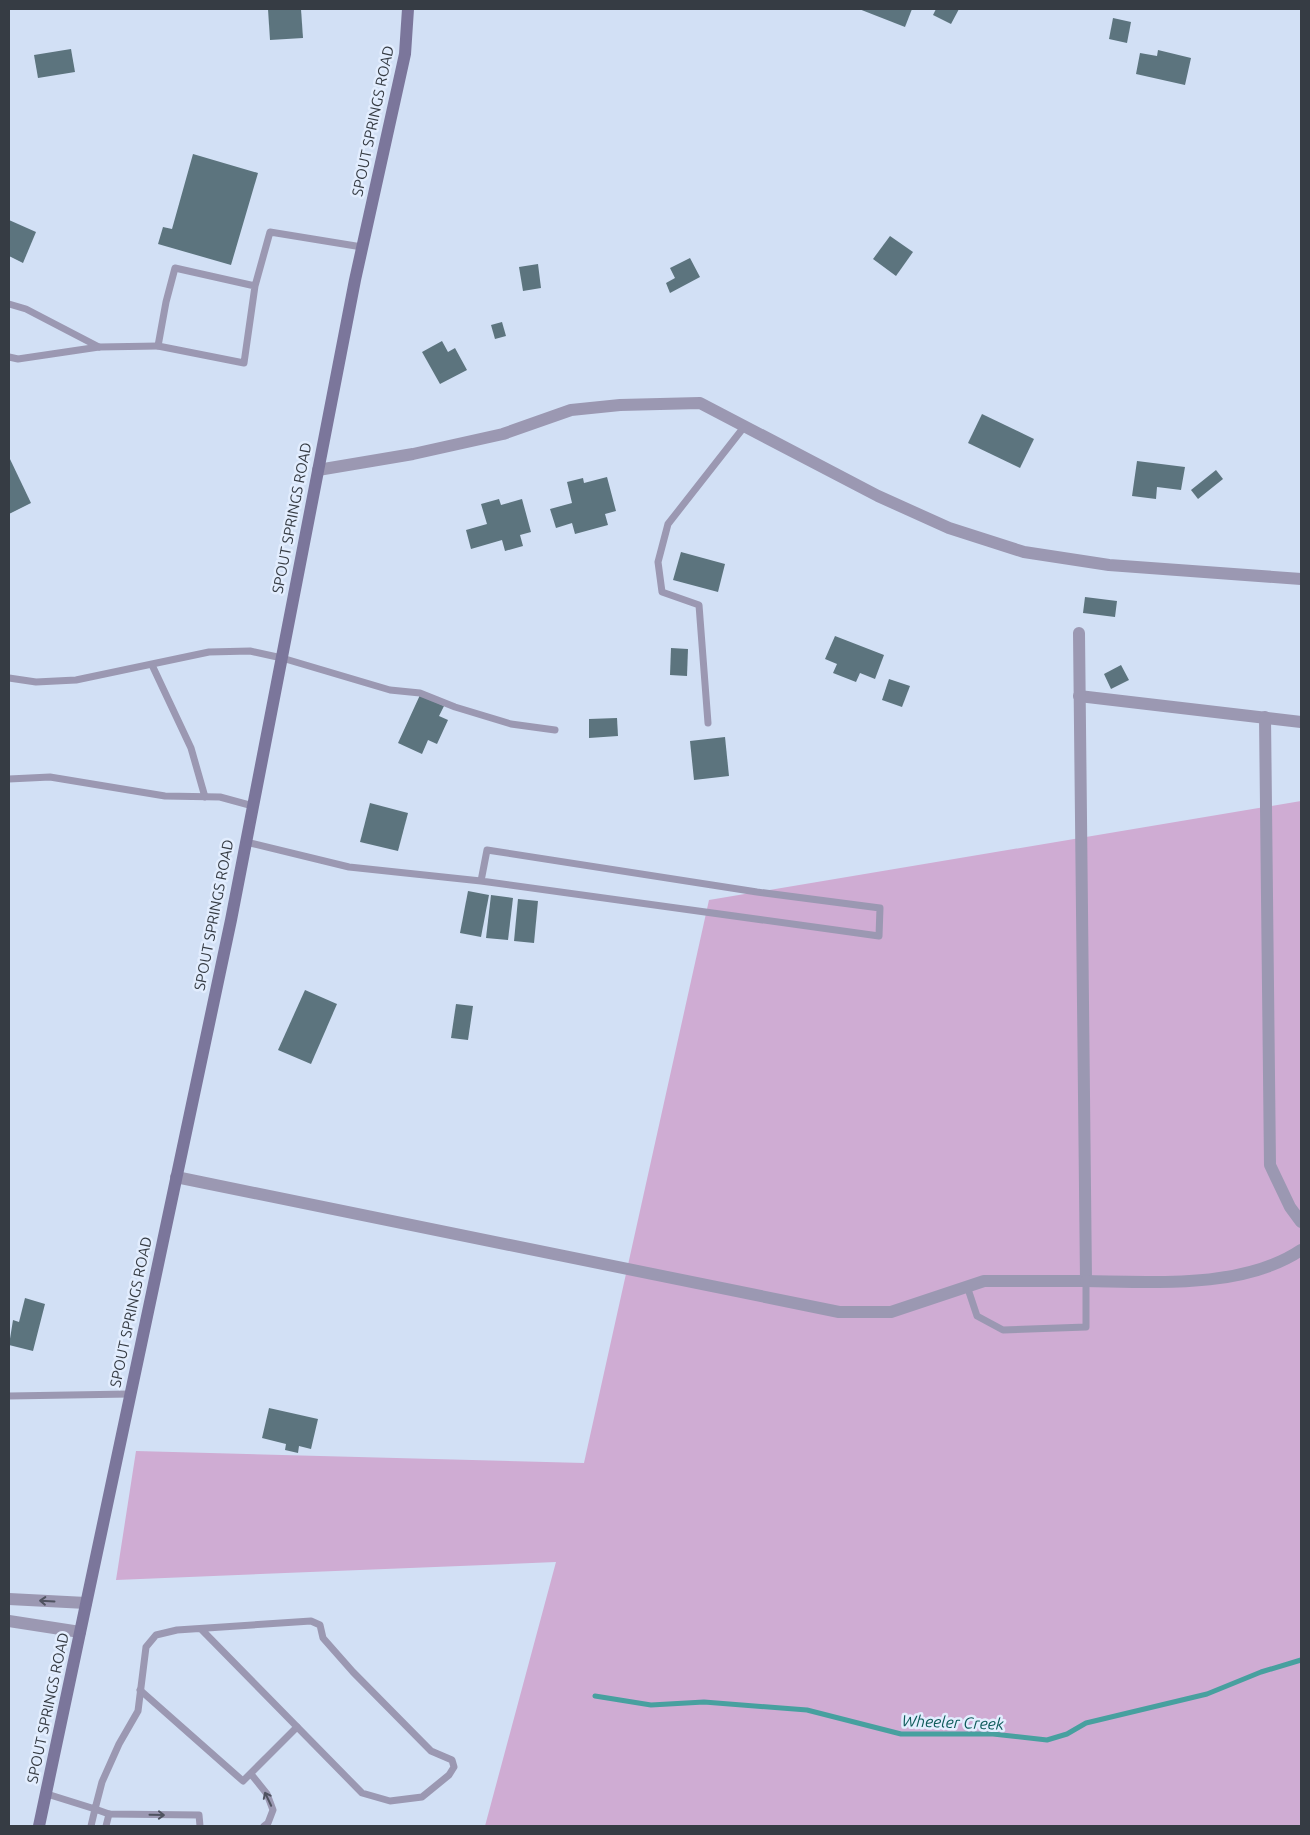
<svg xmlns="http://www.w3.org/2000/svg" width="1310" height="1835" font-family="Ubuntu,sans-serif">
<rect width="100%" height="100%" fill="#d2e0f5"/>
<path fill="#cfacd3" d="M1301,801V1826H485L556,1562L116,1580L136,1451L584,1463L709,900Z"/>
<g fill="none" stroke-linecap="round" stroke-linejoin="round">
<path stroke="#47a09f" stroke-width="5" d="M595,1696L651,1705L704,1702L807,1710L901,1734H993L1047,1740L1067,1734L1086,1723L1207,1694L1261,1672L1301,1660"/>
</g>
<g fill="#5c747e">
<path d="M268,9H301L303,38L270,40Z"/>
<path d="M859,9H912L905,27Z"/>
<path d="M936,9H959L951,24L933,15Z"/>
<path d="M1113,18L1131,22L1127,43L1109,39Z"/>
<path d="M71,49L75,72L38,78L34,55Z"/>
<path d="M1158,50L1191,58L1185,85L1136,74L1140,53L1157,56Z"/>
<path d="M193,154L258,173L231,265L158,244L163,227L172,229Z"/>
<path d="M9,220L36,232L23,263L9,256Z"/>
<path d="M890,236L913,252L896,276L873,259Z"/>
<path d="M690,258L700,277L670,293L666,283L675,278L670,268Z"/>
<path d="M538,264L541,288L523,291L519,267Z"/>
<path d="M502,322L506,336L495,339L491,325Z"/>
<path d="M442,341L448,352L455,348L467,370L440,384L422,352Z"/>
<path d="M982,414L1034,439L1020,468L968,443Z"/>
<path d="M9,457L31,503L9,514Z"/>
<path d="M1137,461L1185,467L1181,490L1157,487L1156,499L1132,496Z"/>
<path d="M1216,470L1223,479L1198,499L1191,490Z"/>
<path d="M607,477L616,511L605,514L608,525L575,534L572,523L556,528L550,509L572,503L567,482L583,478L584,483Z"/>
<path d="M499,499L501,505L522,499L531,532L520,535L523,546L505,551L502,540L471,549L466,530L487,524L481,504Z"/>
<path d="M681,552L725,564L718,592L673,580Z"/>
<path d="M1085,597L1117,601L1115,617L1083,613Z"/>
<path d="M835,636L884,655L875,679L860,673L856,682L833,673L837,664L825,659Z"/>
<path d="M671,648L688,649L687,676L670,675Z"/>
<path d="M1121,665L1129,680L1111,689L1104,674Z"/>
<path d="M889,679L910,686L902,707L882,700Z"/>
<path d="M420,695L444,706L439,716L448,720L437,744L428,740L422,754L398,743Z"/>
<path d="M617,718L618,736L589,738V719Z"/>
<path d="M725,737L729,776L694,780L690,741Z"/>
<path d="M370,803L408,813L398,851L360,842Z"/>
<path d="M468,891L489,895L481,937L460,933Z"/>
<path d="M491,895L513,898L508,940L486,938Z"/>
<path d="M518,899L538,901L534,943L514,941Z"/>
<path d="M305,990L337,1004L311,1064L278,1050Z"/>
<path d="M456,1004L473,1006L468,1040L451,1038Z"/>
<path d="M25,1298L45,1304L33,1351L9,1345L13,1320L19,1322Z"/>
<path d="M269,1408L318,1419L311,1449L299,1446L298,1453L285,1450L286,1444L262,1438Z"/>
</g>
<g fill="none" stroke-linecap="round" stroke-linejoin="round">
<g stroke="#9b98b2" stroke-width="7">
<path d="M255,286L244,363L158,346L166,302L175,268L255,286L270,232L362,247"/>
<path d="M9,304L26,309L99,347"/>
<path d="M9,357L18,359L99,347L158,346"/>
<path d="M152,665L191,748L205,797"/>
<path d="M9,678L36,682L76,680L209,652L250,651L282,658L390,690L420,693L455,707L511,724L555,730"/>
<path d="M708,723L699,605L662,592L658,562L668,524L744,427"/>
<path d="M9,779L50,777L165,796L220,797L253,806"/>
<path d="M246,842L349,867L481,881L879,936L880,908L757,892L487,850L481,881"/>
<path d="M967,1286L977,1316L1003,1330L1086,1327V1281"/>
<path d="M9,1396L130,1394"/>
<path d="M140,1690L243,1781L297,1727"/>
<path d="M251,1774L267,1794L273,1810L268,1823L264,1826"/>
<path d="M47,1794L95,1809L102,1782L119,1744L138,1711L146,1647L156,1635L177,1630L311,1621L320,1625L323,1638L353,1672L431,1751L452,1760L454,1767L449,1775L422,1797L390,1801L362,1793L201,1629"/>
<path d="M91,1826L95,1809L109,1814L199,1815L200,1826"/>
<path d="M106,1826L109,1814"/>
</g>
<g stroke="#9b98b2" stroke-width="12">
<path d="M318,470L413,454L503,434L571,410L620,405L700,403L878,496L949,528L1024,552L1109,565L1301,579"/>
<path d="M1079,696L1301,722"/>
<path d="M1265,717L1270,1165L1290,1207L1301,1222"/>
<path d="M176,1177L839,1312H891L984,1281H1086L1079,633"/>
<path d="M1086,1281C1154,1282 1243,1289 1301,1250"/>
<path d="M9,1599L86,1603"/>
<path d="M9,1621L80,1632"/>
</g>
<path stroke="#7b769b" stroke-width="12" d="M39,1826L231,920L355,280L405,54L408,9"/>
</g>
<defs><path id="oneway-shaft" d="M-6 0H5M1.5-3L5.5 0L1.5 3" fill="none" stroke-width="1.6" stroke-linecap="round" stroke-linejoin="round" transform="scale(1.25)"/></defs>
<g stroke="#4f5360">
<use href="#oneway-shaft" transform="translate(47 1601) rotate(-177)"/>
<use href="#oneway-shaft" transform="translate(268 1799) rotate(-115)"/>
<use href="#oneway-shaft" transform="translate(157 1815) rotate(1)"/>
</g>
<g text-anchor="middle" stroke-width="5" stroke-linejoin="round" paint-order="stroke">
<g font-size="15" fill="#363c44" stroke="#e2edfe">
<text transform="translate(373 121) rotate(-78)" y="5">SPOUT SPRINGS ROAD</text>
<text transform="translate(292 518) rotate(-79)" y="5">SPOUT SPRINGS ROAD</text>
<text transform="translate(214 915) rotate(-79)" y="5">SPOUT SPRINGS ROAD</text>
<text transform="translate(131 1312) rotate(-78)" y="5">SPOUT SPRINGS ROAD</text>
<text transform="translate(48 1708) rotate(-78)" y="5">SPOUT SPRINGS ROAD</text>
</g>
<g font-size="16" font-style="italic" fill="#0e5b5a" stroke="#e2edfe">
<text transform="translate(953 1722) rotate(2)" y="6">Wheeler Creek</text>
</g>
</g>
<rect width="1310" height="1835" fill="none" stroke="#363c44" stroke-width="20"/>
</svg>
